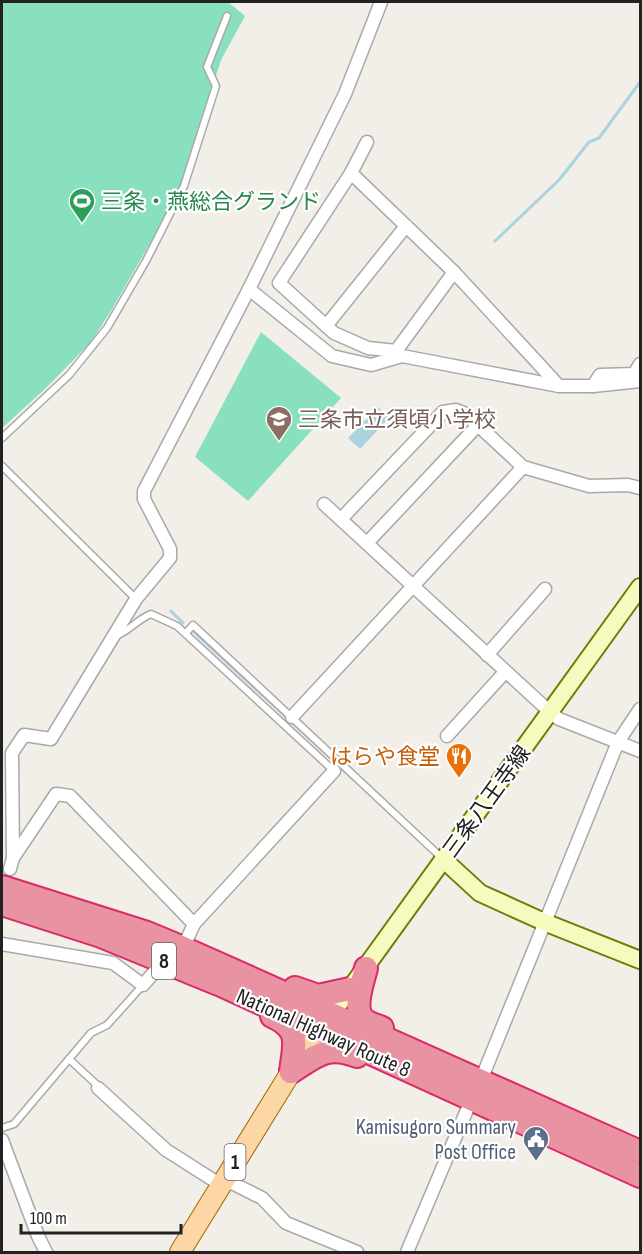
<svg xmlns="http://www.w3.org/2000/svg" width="642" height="1254" font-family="'Sofia Sans Condensed','Noto Sans JP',sans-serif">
<rect width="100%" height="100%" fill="#f2efe9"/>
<g fill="#88e0be">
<path d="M2,2H228L245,16L221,60L182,182L167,214L112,309L91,342L46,388L2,428Z"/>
<path d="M261,332L341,398L248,501L195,457Z"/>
</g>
<path fill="#aad3df" d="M378,407L389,418L360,449L348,438Z"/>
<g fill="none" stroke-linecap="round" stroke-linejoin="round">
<g stroke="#aad3df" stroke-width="3">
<path d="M495,241L559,180L589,142L599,138L640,82"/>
<path d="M171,611L183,623"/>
<path d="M194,632L335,762"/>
<path d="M342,769L358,783"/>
</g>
<g stroke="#a9a9a9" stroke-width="9">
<g id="lane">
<path d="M2,438L69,375L107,328L146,261L184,186L216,86L207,67L227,16"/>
<path d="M2,466L136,599"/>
<path d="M186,633L193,625L443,859"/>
<path d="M116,636C129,631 138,619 151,614L177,626L334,771"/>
<path d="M69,1059L96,1084L98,1088"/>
<path d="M2,1128L14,1124L91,1033L107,1025L143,985"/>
</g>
</g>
<g stroke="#a9a9a9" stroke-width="15">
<g id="street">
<path d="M367,142L351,173L279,283L334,333L368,348L396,351L402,356"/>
<path d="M351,173L454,272L559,386"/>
<path d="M249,289L332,356L371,365L402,356L559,386H593L640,381"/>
<path d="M326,326L406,226"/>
<path d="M396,351L454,272"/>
<path d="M593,386L600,375L634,374L640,364"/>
<path d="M324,504L550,712L559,719L640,751"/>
<path d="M341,519L443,412L456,410L466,414L523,467"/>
<path d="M367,543L478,425"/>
<path d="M487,655L545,589"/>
<path d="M292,717L523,467L589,486L628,485L640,488"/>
<path d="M447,736L505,672"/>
<path d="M13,858L56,794L70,796L194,924"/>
<path d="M10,869L13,858L12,753L24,735L51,739L136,599L170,558V549L144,499V491L249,289L345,94L381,2"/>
<path d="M2,944L113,963L143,985L164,961"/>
<path d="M183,948L194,924L334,771"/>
<path d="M481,1080L618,742L640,709"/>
<path d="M98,1088L166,1150L221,1185L232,1183L262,1198L286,1223L357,1252"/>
<path d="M2,1140L38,1236L46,1252"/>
<path d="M407,1252L472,1098"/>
</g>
</g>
<g stroke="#707d05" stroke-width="20">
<g id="secondary">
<path d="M443,859L480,893L544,922L640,960"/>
<path d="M331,1015L640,587"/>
</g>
</g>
<g stroke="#a06b00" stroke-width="22">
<path id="primary" d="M180,1252L291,1072L328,1020"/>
</g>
<g stroke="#dc2a67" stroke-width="26">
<g id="highway">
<path d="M2,887L147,933L183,948L640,1152"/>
<path d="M2,904L101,936L221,985L640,1176"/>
<path d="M366,968C363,981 354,1004 361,1016C365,1023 376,1025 382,1028"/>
<path d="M295,988L318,996L350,989"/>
<path d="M272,1016C302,1030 294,1044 291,1072"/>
<path d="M291,1072C316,1056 327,1044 357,1056"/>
</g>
</g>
<use href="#lane" stroke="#fff" stroke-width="6"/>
<use href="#street" stroke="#fff" stroke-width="12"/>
<use href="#secondary" stroke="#f7fabf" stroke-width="16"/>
<use href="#primary" stroke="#fcd6a4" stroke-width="20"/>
<use href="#highway" stroke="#e892a2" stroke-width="22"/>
</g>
<defs>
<g id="stadium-pin" transform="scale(1.35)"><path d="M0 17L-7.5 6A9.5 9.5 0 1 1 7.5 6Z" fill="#2e9e5b" stroke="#fff"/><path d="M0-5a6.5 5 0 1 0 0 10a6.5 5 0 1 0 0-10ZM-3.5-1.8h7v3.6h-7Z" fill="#fff"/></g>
<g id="school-pin" transform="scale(1.35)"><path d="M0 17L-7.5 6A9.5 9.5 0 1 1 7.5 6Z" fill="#8d6e63" stroke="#fff"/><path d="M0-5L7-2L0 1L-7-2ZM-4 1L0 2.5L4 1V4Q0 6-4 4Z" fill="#fff"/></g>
<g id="restaurant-pin" transform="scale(1.35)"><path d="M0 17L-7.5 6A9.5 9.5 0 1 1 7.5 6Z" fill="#e8710a" stroke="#fff"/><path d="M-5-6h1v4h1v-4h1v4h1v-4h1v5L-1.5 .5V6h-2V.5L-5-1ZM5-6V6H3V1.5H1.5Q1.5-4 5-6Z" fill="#fff"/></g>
<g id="civic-pin" transform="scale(1.35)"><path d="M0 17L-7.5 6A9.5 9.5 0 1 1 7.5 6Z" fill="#5c6f8a" stroke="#fff"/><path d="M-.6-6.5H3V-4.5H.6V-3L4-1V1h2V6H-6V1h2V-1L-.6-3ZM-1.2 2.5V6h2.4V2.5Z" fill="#fff"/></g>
</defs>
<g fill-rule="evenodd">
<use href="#stadium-pin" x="82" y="201"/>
<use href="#school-pin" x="279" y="419"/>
<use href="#restaurant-pin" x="459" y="756"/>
<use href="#civic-pin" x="536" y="1139"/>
</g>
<g text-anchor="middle" stroke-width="4.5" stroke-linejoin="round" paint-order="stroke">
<g fill="#fff" stroke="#646464" stroke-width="1.5">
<rect x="152" y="943" width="24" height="36" rx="4.5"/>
<rect x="224.5" y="1144" width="21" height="36" rx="4.5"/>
</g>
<g font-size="21" font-weight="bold" fill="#222">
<text x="164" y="968">8</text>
<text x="235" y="1169">1</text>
</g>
<g font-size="22" fill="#27864d" stroke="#fff" text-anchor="start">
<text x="101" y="209">三条・燕総合グランド</text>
</g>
<g font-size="22" fill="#785e54" stroke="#fff" text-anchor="start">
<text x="298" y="427">三条市立須頃小学校</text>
</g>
<g font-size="22" fill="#c56008" stroke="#fff" text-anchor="end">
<text x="440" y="764">はらや食堂</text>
</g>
<g font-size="22" fill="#222" stroke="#fff">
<text transform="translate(486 801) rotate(-54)" y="8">三条八王寺線</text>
<text transform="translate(324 1032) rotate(24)" y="8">National Highway Route 8</text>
</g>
<g font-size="22" fill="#4e5e75" stroke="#fff" text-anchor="end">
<text x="516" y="1134">Kamisugoro Summary<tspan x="516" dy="25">Post Office</tspan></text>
</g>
</g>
<rect width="642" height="1254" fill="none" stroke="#222222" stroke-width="6"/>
<path d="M21 1224v9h160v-9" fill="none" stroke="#222222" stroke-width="3"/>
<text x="30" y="1224" font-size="18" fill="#222222" stroke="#ffffff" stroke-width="4.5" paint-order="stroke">100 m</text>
</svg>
